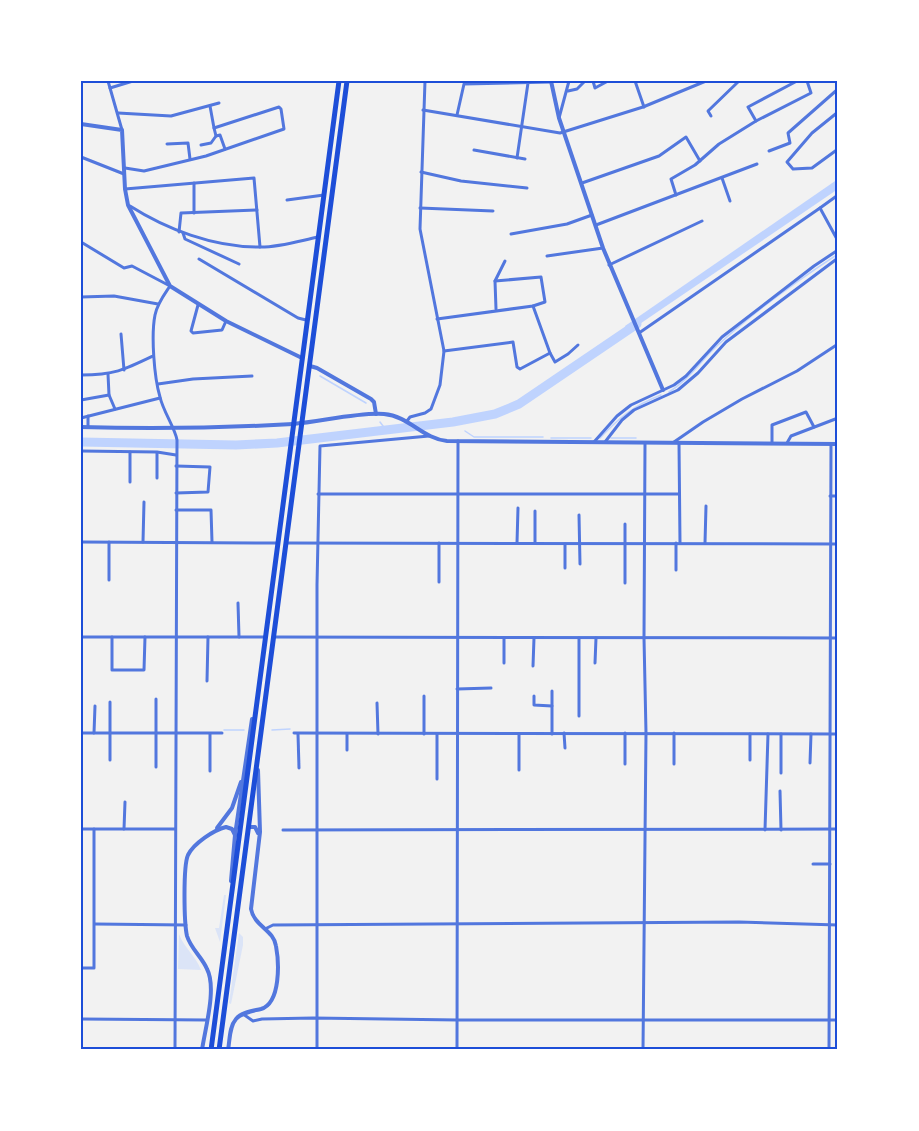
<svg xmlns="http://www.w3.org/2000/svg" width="919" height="1131" font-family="'Roboto Condensed',sans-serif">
<rect width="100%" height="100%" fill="#f2f2f2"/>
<g fill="#dbe4f7">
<path d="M224,895H226L220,942L215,928H219Z"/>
<path d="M239,933L243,937V945L231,1004L229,1003Z"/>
<path d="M179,934C184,948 196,956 201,970L178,969Z"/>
</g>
<path fill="#bfd3fe" d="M838,179V189L628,332L625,326Z"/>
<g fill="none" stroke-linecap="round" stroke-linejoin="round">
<g stroke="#bfd3fe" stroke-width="1.5">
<path d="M320,376L366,403"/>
<path d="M669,392C690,379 701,360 719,344C754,312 798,280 838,254"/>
<path d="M380,422L386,430"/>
<path d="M465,431L474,437H543"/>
<path d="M551,438H591"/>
<path d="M600,438C620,417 633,406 661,395"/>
<path d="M611,438H636"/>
<path d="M224,730H244"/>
<path d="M272,730L290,729"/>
</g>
<path stroke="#bfd3fe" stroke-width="9" d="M81,442L236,445L277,443L453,422L495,414L519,404L637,324"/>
<g stroke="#5277de" stroke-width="3">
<path d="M108,81L122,130"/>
<path d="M593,81L595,88L608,81"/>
<path d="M635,81L644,107"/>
<path d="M110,88L133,81"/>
<path d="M568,91L577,89L585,81"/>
<path d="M423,110L560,133L643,107L706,81"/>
<path d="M838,112L812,133L787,162L793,169L812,168L838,149"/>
<path d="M118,113L171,116L219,103"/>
<path d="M457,115L464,84L551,82"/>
<path d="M711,116L708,111L739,81"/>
<path d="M559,118L569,81"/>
<path d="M756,121L811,93L807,81"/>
<path d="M216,136L220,135L225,149"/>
<path d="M167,144L188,143L190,159"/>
<path d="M201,145L211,143L216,136L214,128"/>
<path d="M474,150L525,159"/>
<path d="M769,151L790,143L788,133L838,89"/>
<path d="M81,157L124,174"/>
<path d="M517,158L528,83"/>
<path d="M125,168L144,171L206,156L284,129L281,109L279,107L214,128L210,106"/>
<path d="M421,172L461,181L527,188"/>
<path d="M722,178L730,201"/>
<path d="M194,183V213"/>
<path d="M582,183L659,156L686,137L700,161"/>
<path d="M125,189L254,178L260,247"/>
<path d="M676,195L671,179L695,165L719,144L756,121L748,107L797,81"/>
<path d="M838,195L820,208L838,241"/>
<path d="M287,200L324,195"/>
<path d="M130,206C166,229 213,247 258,247C277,248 299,241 318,237"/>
<path d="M420,208L493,211"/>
<path d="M596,225L757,164"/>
<path d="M179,232L181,213L257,210"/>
<path d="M183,233L185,239L239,264"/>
<path d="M511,234L567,224L592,215"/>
<path d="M81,242L124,268L132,266L170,286C164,295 157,304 155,315C151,335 154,377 160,397C163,411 175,428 177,440L175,1050"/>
<path d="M547,256L603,248"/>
<path d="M199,259L298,318L306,320"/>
<path d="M609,265L702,221"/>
<path d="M81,297L114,296L158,304"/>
<path d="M198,305L191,331L193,333L222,330L226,321"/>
<path d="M533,306L550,353L555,362L568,354L578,345"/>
<path d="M496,309L495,281L505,261"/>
<path d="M437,319L533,306L545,302L541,277L495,281"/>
<path d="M639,333L820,208"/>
<path d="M121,334L124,370"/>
<path d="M444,351L513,342L517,367L520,369L550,353"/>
<path d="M108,374L109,395L115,409"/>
<path d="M81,375C114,375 124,370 153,356"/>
<path d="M158,384L193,379L252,376"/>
<path d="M81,400L109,395"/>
<path d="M88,416V427"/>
<path d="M81,418L160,398"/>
<path d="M407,421L410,417L425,413L431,409L440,385L444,351L420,229L425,81"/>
<path d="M594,442L617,416L631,405L674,385L686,376L722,337L814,266L838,250"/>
<path d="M605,442L622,420L634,410L678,390L698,373L726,342L838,258"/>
<path d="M674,442L703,422L742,399L797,371L838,344"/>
<path d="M679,443L680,543"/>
<path d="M772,443V425L806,412L814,427"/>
<path d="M787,443L791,436L838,418"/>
<path d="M81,451L157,452L176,455"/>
<path d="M157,478V453"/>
<path d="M130,482V452"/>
<path d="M176,493L208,492L210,467L176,466"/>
<path d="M318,494H679"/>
<path d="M830,496H838"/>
<path d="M176,510H211L212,542"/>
<path d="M535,511V543"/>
<path d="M579,515L580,564"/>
<path d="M81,542L277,543"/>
<path d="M143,542L144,502"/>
<path d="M286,543L838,544"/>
<path d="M517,543L518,508"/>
<path d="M676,543V570"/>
<path d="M705,543L706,506"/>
<path d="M565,544V568"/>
<path d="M109,580V542"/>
<path d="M439,582V543"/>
<path d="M625,583V524"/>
<path d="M238,603L239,637"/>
<path d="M112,637V670H144L145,637"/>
<path d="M273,637L838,638"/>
<path d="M579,638V716"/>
<path d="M81,641V637H266"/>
<path d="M504,663V638"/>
<path d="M595,663L596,638"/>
<path d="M533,666L534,638"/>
<path d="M207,681L208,637"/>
<path d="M457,689L491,688"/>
<path d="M424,696V734"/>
<path d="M534,696V705L552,706"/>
<path d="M377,703L378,734"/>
<path d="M81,733H222"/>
<path d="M94,733L95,706"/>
<path d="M294,733L838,734"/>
<path d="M564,733L565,748"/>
<path d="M625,733V764"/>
<path d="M674,733V764"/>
<path d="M210,734V771"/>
<path d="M298,734L299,768"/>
<path d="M552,734V691"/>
<path d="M750,734V760"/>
<path d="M347,750V734"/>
<path d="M110,760V702"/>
<path d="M810,763L811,734"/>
<path d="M156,767V699"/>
<path d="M519,770V734"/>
<path d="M781,773V734"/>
<path d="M437,779V734"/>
<path d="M780,791L781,830"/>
<path d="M81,829H175"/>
<path d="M124,829L125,802"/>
<path d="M283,830L838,829"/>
<path d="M765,830L768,734"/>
<path d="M813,864H830"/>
<path d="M95,924L186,925"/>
<path d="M265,929L273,925L739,922L838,925"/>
<path d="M81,968H94V829"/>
<path d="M243,1014L253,1021L262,1019L313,1018L458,1020H838"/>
<path d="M81,1019L206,1020"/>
<path d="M317,1050V585L320,446L429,436"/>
<path d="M457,1050L458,441"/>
<path d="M643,1050L646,733L644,638L645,443"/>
<path d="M829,1050L831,444"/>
</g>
<g stroke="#5277de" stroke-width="4">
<path d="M551,81L559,118L603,248L663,390"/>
<path d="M81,124L122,130L125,189L128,205L170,286L226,321L302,358"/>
<path d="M310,366L317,368L371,399L374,402L376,414"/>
<path d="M81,427C152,429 222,428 293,424C320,422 358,412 384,414C409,416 423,439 447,441L838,444"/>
<path d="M249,827H255L258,833"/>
<path d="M217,828L232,808L241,782"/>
<path d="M231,881L235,835L252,719"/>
<path d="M202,1050C205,1029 217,988 207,969C202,957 191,949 187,936C184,923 183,866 188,855C194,843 214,830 226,827L232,829L235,835"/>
<path d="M228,1050C230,1040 229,1027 236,1019C242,1012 253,1011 261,1009C281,1003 279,962 276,946C274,930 254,926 251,909L260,832L258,770"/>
</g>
<g stroke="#1d4ed8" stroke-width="5">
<path d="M211,1050L339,81"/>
<path d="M219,1050L347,81"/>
</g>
</g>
<rect width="919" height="1131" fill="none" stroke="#ffffff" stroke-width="165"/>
<rect x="82" y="82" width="754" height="966" fill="none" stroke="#1d4ed8" stroke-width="2"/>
</svg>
